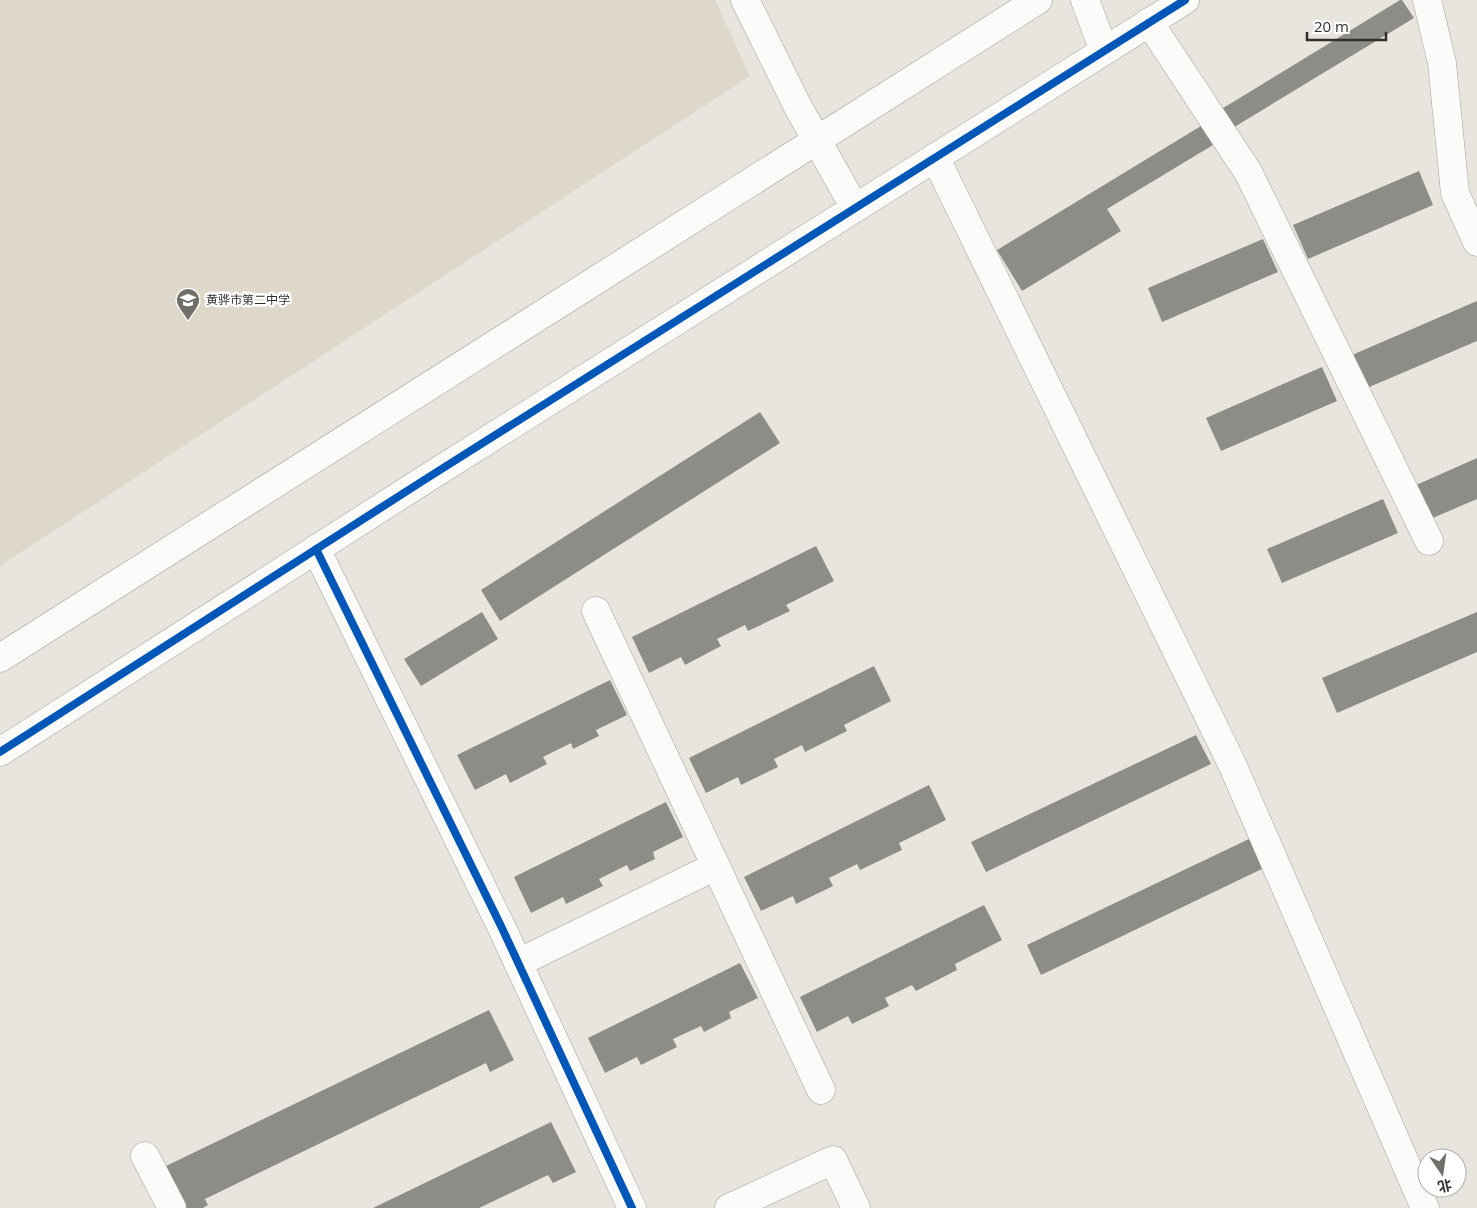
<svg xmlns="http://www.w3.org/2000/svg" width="1477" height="1208" font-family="'Open Sans','Noto Sans SC',sans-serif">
<rect width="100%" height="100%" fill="#e8e5de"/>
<path fill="#ded8ca" d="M0,0H715L750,76L0,566Z"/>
<g fill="#8e8c87">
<path d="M1400,0H1402L1414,18L1231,129L1220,110Z"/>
<path d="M1201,126L1213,145L1107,209L1121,231L1022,291L997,250Z"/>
<path d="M1419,171L1433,205L1308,259L1293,225Z"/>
<path d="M1263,239L1278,272L1162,322L1148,288Z"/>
<path d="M1477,301V341L1367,388L1352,355Z"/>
<path d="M1322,367L1337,401L1221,451L1206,418Z"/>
<path d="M760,412L780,443L500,621L481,590Z"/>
<path d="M1477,458V499L1428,520L1414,486Z"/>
<path d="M1383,499L1398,533L1282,583L1267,549Z"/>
<path d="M816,546L834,581L786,605L790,611L748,631L745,625L717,639L721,646L685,665L681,657L649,673L632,637Z"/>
<path d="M482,612L498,639L421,686L404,659Z"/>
<path d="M1477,612V652L1337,713L1322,678Z"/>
<path d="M874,666L891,701L844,725L847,731L805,752L802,745L774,759L778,767L741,785L738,777L706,793L689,758Z"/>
<path d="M610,680L627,715L596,730L599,736L573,749L571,743L543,757L547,764L510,783L506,774L475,790L457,755Z"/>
<path d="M1196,735L1211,764L986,872L971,842Z"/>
<path d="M929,785L946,820L899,843L902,850L860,870L857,864L829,878L833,886L796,904L793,896L761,911L744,877Z"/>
<path d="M666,802L683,837L653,852L655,859L630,871L627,865L599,879L603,886L566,904L563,897L531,913L514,877Z"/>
<path d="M1251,838L1266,867L1041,975L1027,945Z"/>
<path d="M984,905L1002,940L955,964L957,970L916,991L912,985L885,998L889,1006L852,1024L848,1016L817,1032L800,997Z"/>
<path d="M740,963L758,998L729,1012L731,1018L704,1032L701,1026L673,1039L677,1047L641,1065L637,1057L605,1073L588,1038Z"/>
<path d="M489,1010L514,1060L490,1072L486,1063L205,1199L208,1205L203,1208H186L166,1166Z"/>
<path d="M551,1122L576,1172L553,1183L548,1175L479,1208H373Z"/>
</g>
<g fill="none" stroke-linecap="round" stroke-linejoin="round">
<g stroke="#a2a09b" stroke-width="29">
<g id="minor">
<path d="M745,0L798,107L855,208"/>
<path d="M1085,0L1104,51"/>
<path d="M1427,0L1442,63L1455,193L1477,242"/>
<path d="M1149,22L1248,172L1429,541"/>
<path d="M935,157L1232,764L1425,1208"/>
<path d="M316,549L501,926L632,1208"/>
<path d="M596,611L821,1090"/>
<path d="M0,658L1038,0"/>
<path d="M0,752L421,482L1185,0"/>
<path d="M518,963L716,866"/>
<path d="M145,1156L172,1208"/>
<path d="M729,1208L833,1160L856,1208"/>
</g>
</g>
<use href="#minor" stroke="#fcfbfa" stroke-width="28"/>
<g stroke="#fff" stroke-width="11">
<g id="cycleway">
<path d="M316,549L501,926L632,1208"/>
<path d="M0,752L421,482L1185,0"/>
</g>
</g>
<use href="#cycleway" stroke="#0057b8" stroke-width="8"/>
</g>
<defs>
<g id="school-pin" transform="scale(1.25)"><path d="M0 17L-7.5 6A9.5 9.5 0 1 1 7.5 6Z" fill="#716f6a" stroke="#fff"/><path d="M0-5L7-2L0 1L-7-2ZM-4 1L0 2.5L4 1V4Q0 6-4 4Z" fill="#fff"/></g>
</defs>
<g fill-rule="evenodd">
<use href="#school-pin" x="188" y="300"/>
</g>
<g text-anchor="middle" stroke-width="5" stroke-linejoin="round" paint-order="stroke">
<g font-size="12" fill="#312f2b" stroke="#fff" text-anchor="start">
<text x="206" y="304">黄骅市第二中学</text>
</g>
</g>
<g transform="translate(1442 1173) rotate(167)"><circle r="24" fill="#ffffff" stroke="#adacaa"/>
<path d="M0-4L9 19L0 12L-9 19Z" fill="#716f6a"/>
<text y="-8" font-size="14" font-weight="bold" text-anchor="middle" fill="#312f2b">北</text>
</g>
<path d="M1307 32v8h79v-8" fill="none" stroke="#312f2b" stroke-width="2.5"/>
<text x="1314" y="32" font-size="15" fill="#312f2b" stroke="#ffffff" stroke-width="4" paint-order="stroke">20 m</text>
</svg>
